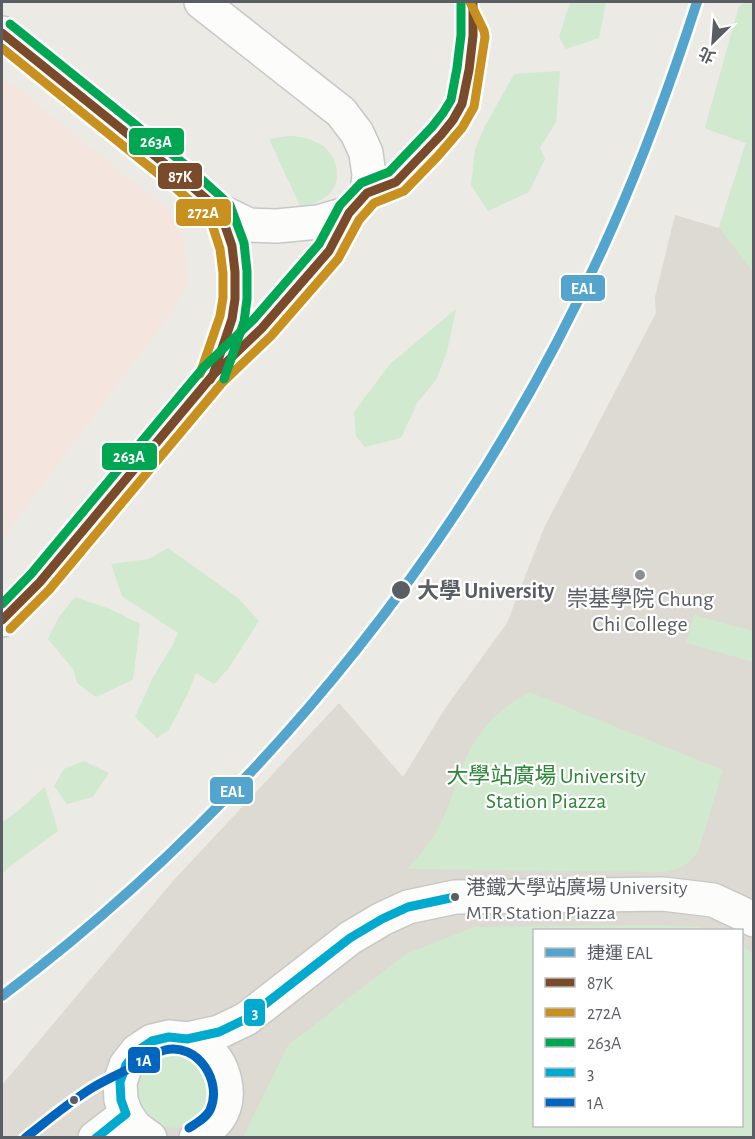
<svg xmlns="http://www.w3.org/2000/svg" width="755" height="1139" font-family="'Alegreya Sans','Noto Sans TC',sans-serif">
<rect width="100%" height="100%" fill="#ebeae4"/>
<path fill="#dcdad2" fill-rule="evenodd" d="M746,2H753V1137L2,1138V1085L173,881L339,703L403,777L446,707L507,623L544,528L656,313L655,297L675,215L719,228L746,143L705,128L739,7ZM534,930H742V1126H534Z"/>
<path fill="#f5e5df" d="M2,76L159,202L180,225L189,283L167,319L138,356L2,539Z"/>
<g fill="#d1e9cf">
<path d="M570,2H606L599,38L566,49L559,37Z"/>
<path d="M746,2H754L753,272L719,228L746,143L705,128L739,7Z"/>
<path d="M560,71L556,122L540,148L545,159L529,192L488,211L471,185L475,149L484,128L514,74Z"/>
<path d="M288,136C299,136 310,138 320,144C338,154 344,183 327,196C319,202 310,205 301,208L269,139Z"/>
<path d="M456,309L447,352L436,380L417,403L401,438L365,447L356,436L354,412L390,364Z"/>
<path d="M168,548L238,598L259,621L228,669L214,684L196,673L189,691L169,730L157,738L135,717L153,677L171,648L178,633L122,596L111,564L149,559Z"/>
<path d="M75,597L110,609L140,624L133,680L96,697L77,683L73,669L48,639L59,617Z"/>
<path d="M694,615L753,631V662L686,643Z"/>
<path d="M530,692L723,770L698,852C688,865 679,870 663,872L407,869C420,855 432,842 440,825C453,800 457,772 471,748C485,722 505,706 530,692Z"/>
<path d="M84,761L109,773L93,797L67,804L54,786L64,769Z"/>
<path d="M45,787L58,831L9,867L2,874V820L4,821L18,811Z"/>
<path d="M655,925L699,927L708,930H534V1126H742V946L753,954V1137H243L288,1045L406,954L474,927Z"/>
<circle cx="174" cy="1090" r="38"/>
</g>
<g fill="none" stroke-linecap="round" stroke-linejoin="round">
<g stroke="#c7c8c6" stroke-width="36">
<g id="minor">
<path d="M2,33L180,176L220,211L249,225L277,226L318,222L349,213"/>
<path d="M215,371C229,327 243,294 232,247C229,235 224,223 220,211"/>
<path d="M2,620L22,601L40,582L213,375L262,328L329,251L349,213L367,193L369,175L366,153L357,133L341,112L201,2"/>
<path d="M187,1039C192,1041 199,1044 204,1047C225,1063 234,1097 218,1119C212,1127 205,1132 196,1138"/>
<path d="M95,1138L126,1114"/>
<path d="M150,1138L135,1127L126,1114L121,1100L120,1082L126,1065L137,1051L152,1041L169,1037L187,1039L219,1032L246,1019L350,938L382,919L408,907L455,897L663,894L713,900L743,914L754,920"/>
</g>
</g>
<use href="#minor" stroke="#fcfcfb" stroke-width="33"/>
<g stroke="#fff" stroke-width="14">
<g id="bus-1">
<path d="M2,33L180,176L220,211L232,246L235,272V299L232,319L213,375L210,380"/>
<path d="M2,620L40,582L213,375L262,328L329,251L349,213L367,193L396,182L441,135L453,120L462,104L469,70L473,36V2"/>
</g>
</g>
<g stroke="#fff" stroke-width="14">
<g id="bus-2">
<path d="M2,48L172,185L210,218L220,249L223,273V298L220,316L200,374"/>
<path d="M10,629L49,590L222,383L271,336L338,259L359,220L374,203L404,191L437,157L462,128L474,107L485,37L484,31L470,2"/>
</g>
</g>
<g stroke="#fff" stroke-width="14">
<g id="bus-3">
<path d="M10,24L188,167L230,205L244,243L247,271V299L244,322L224,379"/>
<path d="M2,604L31,574L204,367L253,320L319,244L340,205L361,183L389,172L432,127L443,113L451,100L457,68L461,35V2"/>
</g>
</g>
<g stroke="#fff" stroke-width="14">
<path id="bus-4" d="M96,1138L126,1114L121,1100L120,1082L126,1065L137,1051L152,1041L169,1037L187,1039L219,1032L246,1019L350,938L382,919L408,907L455,897"/>
</g>
<g stroke="#fff" stroke-width="14">
<path id="bus-5" d="M25,1138C47,1121 68,1103 92,1088C105,1080 119,1074 133,1067C143,1061 153,1053 165,1050C198,1042 223,1082 210,1110C206,1118 197,1123 189,1128"/>
</g>
<use href="#bus-1" stroke="#7a4b2a" stroke-width="9"/>
<use href="#bus-2" stroke="#c8901e" stroke-width="9"/>
<use href="#bus-3" stroke="#00a651" stroke-width="9"/>
<use href="#bus-4" stroke="#00a9ce" stroke-width="9"/>
<use href="#bus-5" stroke="#0065bd" stroke-width="9"/>
<g stroke="#fff" stroke-width="15">
<path id="metro-1" d="M2,996C266,796 478,531 612,228C645,154 672,79 697,2"/>
</g>
<use href="#metro-1" stroke="#54a5cd" stroke-width="10"/>
</g>
<circle fill="#8d8e90" stroke="#fff" stroke-width="2" cx="640" cy="575" r="6"/>
<g fill="#5a5d63" stroke="#fff" stroke-width="2">
<circle cx="401" cy="590" r="10"/>
<circle cx="455" cy="897" r="5"/>
<circle cx="74" cy="1100" r="5"/>
</g>
<g text-anchor="middle" stroke-width="4.5" stroke-linejoin="round" paint-order="stroke">
<g font-size="20" fill="#5a5d63" stroke="#fff" text-anchor="start">
<text x="466" y="894">港鐵大學站廣場 University<tspan x="466" dy="25">MTR Station Piazza</tspan></text>
</g>
<g font-size="22" font-weight="bold" fill="#5a5d63" stroke="#fff" text-anchor="start">
<text x="417" y="598">大學 University</text>
</g>
<g font-size="22" fill="#5a5d63" stroke="#fff">
<text x="640" y="606">崇基學院 Chung<tspan x="640" dy="25">Chi College</tspan></text>
</g>
<g font-size="22" fill="#2e8638" stroke="#fff">
<text x="546" y="783">大學站廣場 University<tspan x="546" dy="25">Station Piazza</tspan></text>
</g>
</g>
<g stroke="#fff" stroke-width="2">
<rect x="128" y="127" width="57" height="29" rx="6" fill="#00a651"/>
<rect x="157" y="162" width="46" height="28" rx="6" fill="#7a4b2a"/>
<rect x="175" y="198" width="57" height="29" rx="6" fill="#c8901e"/>
<rect x="560" y="274" width="46" height="28" rx="6" fill="#54a5cd"/>
<rect x="101" y="442" width="57" height="29" rx="6" fill="#00a651"/>
<rect x="209" y="776" width="45" height="29" rx="6" fill="#54a5cd"/>
<rect x="243" y="998" width="23" height="29" rx="6" fill="#00a9ce"/>
<rect x="127" y="1046" width="34" height="28" rx="6" fill="#0065bd"/>
</g>
<g font-size="16" text-anchor="middle" font-weight="bold" fill="#fff">
<text x="156" y="147">263A</text>
<text x="180" y="182">87K</text>
<text x="203" y="218">272A</text>
<text x="583" y="294">EAL</text>
<text x="129" y="462">263A</text>
<text x="232" y="797">EAL</text>
<text x="255" y="1018">3</text>
<text x="144" y="1066">1A</text>
</g>
<rect width="755" height="1139" fill="none" stroke="#5a5d63" stroke-width="6"/>
<rect x="533" y="929" width="210" height="198" fill="#ffffff" stroke="#bdbec1" stroke-width="1.5"/>
<rect x="545" y="948" width="30" height="9" fill="#54a5cd" stroke="#bdbec1" stroke-width="1.5"/>
<text x="587" y="959" font-size="18" fill="#5a5d63">捷運 EAL</text>
<rect x="545" y="978" width="30" height="9" fill="#7a4b2a" stroke="#bdbec1" stroke-width="1.5"/>
<text x="587" y="989" font-size="18" fill="#5a5d63">87K</text>
<rect x="545" y="1008" width="30" height="9" fill="#c8901e" stroke="#bdbec1" stroke-width="1.5"/>
<text x="587" y="1019" font-size="18" fill="#5a5d63">272A</text>
<rect x="545" y="1038" width="30" height="9" fill="#00a651" stroke="#bdbec1" stroke-width="1.5"/>
<text x="587" y="1049" font-size="18" fill="#5a5d63">263A</text>
<rect x="545" y="1068" width="30" height="9" fill="#00a9ce" stroke="#bdbec1" stroke-width="1.5"/>
<text x="587" y="1079" font-size="18" fill="#5a5d63">3</text>
<rect x="545" y="1098" width="30" height="9" fill="#0065bd" stroke="#bdbec1" stroke-width="1.5"/>
<text x="587" y="1109" font-size="18" fill="#5a5d63">1A</text>
<g transform="translate(713 42) rotate(205)" stroke="#ffffff" stroke-width="4.5" paint-order="stroke">
<path d="M0-4.5L10 22L0 15L-10 22Z" fill="#5a5d63"/>
<text y="-9" font-size="16" font-weight="bold" text-anchor="middle" fill="#5a5d63">北</text>
</g>
</svg>
